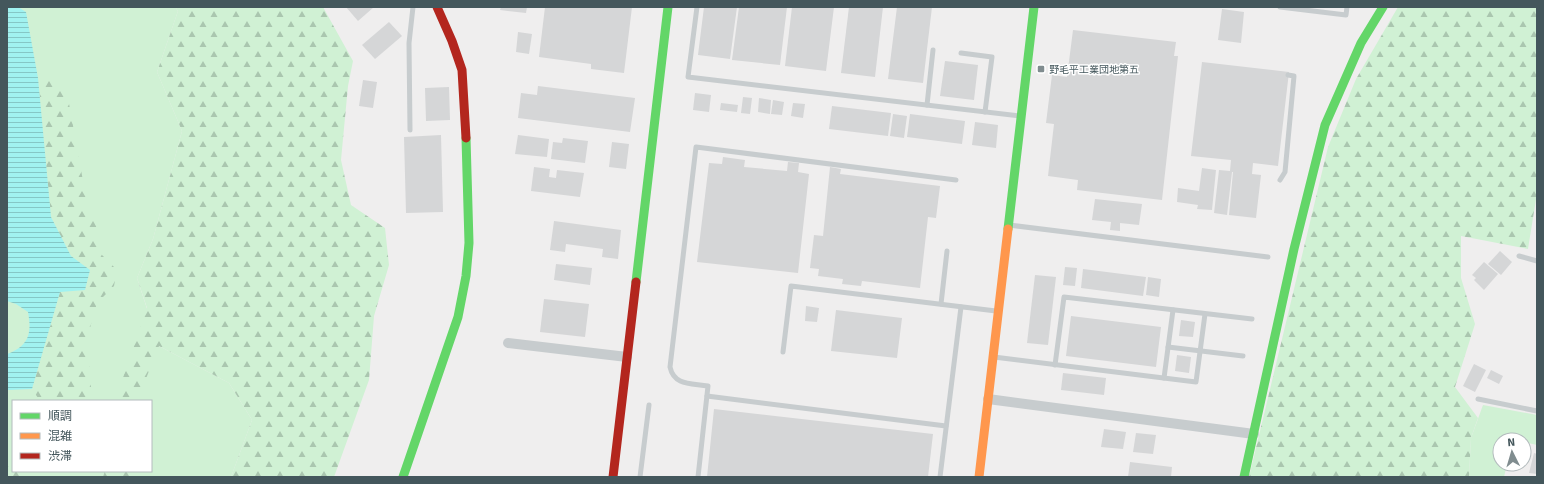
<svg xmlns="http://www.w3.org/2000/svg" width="1544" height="484" font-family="Signika,'Noto Sans JP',sans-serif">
<defs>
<pattern id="forest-firs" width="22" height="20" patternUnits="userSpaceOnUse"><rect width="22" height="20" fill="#d0f1d4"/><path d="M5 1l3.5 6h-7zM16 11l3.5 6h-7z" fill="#aac6af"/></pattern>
<pattern id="water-rules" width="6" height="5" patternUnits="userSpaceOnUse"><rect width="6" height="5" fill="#a1f2f0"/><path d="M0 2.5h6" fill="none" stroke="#85c7c6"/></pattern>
</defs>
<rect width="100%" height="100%" fill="#efeeee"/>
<g fill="#d0f1d4" fill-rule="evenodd">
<path d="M7,7H175L178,11L157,72L182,131L153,239L137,278L159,346L229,383L252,420L231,477H7ZM13,401H151V471H13Z"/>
<path d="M1483,405L1537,415V445L1524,442V440H1500V464H1507L1504,477H1463L1469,476L1471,438Z"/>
</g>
<g fill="url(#forest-firs)">
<path d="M175,7H323L353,61L348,86L341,160L351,205L385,228L389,265L374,316L369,380L334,477H231L252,420L229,383L159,346L137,401H101L116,398L147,308L137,278L153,239L182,131L157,72L178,11Z"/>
<path d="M1398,7H1537V193L1528,249L1461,236V278L1475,324L1455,387L1478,418L1471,438L1469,476L1249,477L1328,147L1356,79Z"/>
<path d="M38,78L58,79L66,87L87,203L100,236L101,254L117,270L114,286L97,303L88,335L91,388L100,401H40L32,389L60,292L85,290L71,257L51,217Z"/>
<path d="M7,453L13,462V471H19L22,477H7Z"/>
<path d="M105,471H135L134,477H103Z"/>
</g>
<path fill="url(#water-rules)" d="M7,7H18L26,12L38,78L51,217L71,256L90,270L85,290L60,292L32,389L9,390H7V354C29,346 32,333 28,312L16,304L7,301Z"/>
<g fill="#d5d6d7">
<path d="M346,7H374L358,21Z"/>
<path d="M501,7H527L526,13L500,10Z"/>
<path d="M545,7H632L624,73L591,69V64L539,57Z"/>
<path d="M704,7H737L730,59L698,55Z"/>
<path d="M739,7H787L780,65L732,60Z"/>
<path d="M792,7H834L826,71L785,66Z"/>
<path d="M849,7H883L875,77L841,73Z"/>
<path d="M897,7H932L923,83L888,79Z"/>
<path d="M1222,9L1244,12L1241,43L1218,40Z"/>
<path d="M389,22L402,36L375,59L362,45Z"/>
<path d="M1073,30L1176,42L1174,56H1178L1162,200L1077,190L1078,180L1048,176L1054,124L1046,123L1052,75L1067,77Z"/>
<path d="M518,32L532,34L529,54L516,52Z"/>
<path d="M945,61L978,65L974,100L940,96Z"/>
<path d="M1202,62L1289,72L1278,166L1253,163L1252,174L1261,175L1256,218L1229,215L1233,172H1232L1227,215L1214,213L1219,170L1230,171L1231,160L1191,156Z"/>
<path d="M363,80L377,82L373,108L359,106Z"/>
<path d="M538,86L635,98L630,132L518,118L521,93L537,95Z"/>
<path d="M449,87L450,120L426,121L425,88Z"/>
<path d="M695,93L711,95L709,112L693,110Z"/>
<path d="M743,97L752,98L750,114L741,113Z"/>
<path d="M759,98L771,100L770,114L758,112Z"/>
<path d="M773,100L784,102L782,115L771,114Z"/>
<path d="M721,103L738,105L737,112L720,110Z"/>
<path d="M793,103L805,104L803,118L791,116Z"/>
<path d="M832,106L891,113L888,136L829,129Z"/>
<path d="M893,114L907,116L904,138L890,136Z"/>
<path d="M910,114L965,121L962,144L907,137Z"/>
<path d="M975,122L998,125L996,148L972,145Z"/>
<path d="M441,135L443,212L406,213L404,137Z"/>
<path d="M518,135L549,139L547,157L515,154Z"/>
<path d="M563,138L588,141L585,163L551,159L553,142L562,143Z"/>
<path d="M612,142L629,144L626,169L609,167Z"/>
<path d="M723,157L745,160L744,167L787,171L788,162L799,163L798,172L809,174L798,273L697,262L709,163L722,164Z"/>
<path d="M534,167L550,169L549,177L556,178L557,170L584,173L580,197L531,191Z"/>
<path d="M830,167L841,169L840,174L940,186L936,218L928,217L920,288L862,281L861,286L842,284L843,279L818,276L819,269L810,268L814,235L823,236Z"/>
<path d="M1202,168L1216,170L1212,210L1197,209L1198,205L1177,202L1178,188L1199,191Z"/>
<path d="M1095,199L1142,204L1139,225L1120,223V231L1110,230L1111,222L1092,220Z"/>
<path d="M554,221L621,230L618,259L602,257L603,249L566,244L565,252L550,250Z"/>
<path d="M1500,251L1512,262L1501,275L1488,264Z"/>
<path d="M1484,262L1498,274L1484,290L1474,280L1476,278L1472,275Z"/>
<path d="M556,264L592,268L590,285L554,280Z"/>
<path d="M1065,267L1077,268L1075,286L1063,285Z"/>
<path d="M1083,269L1146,277L1143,296L1081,288Z"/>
<path d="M1035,275L1056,277L1048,345L1027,343Z"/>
<path d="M1148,277L1161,279L1159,297L1146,295Z"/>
<path d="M544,299L589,304L585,337L540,332Z"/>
<path d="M806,306L819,308L817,322L805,321Z"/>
<path d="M836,310L902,318L897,358L831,351Z"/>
<path d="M1071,316L1161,327L1156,367L1066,356Z"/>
<path d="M1181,320L1195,322L1193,337L1179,336Z"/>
<path d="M1177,355L1191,357L1189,373L1175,371Z"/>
<path d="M1474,364L1486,370L1475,392L1463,386Z"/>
<path d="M1491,370L1503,376L1499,384L1487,378Z"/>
<path d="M1063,373L1106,378L1104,395L1061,390Z"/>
<path d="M714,409L933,434L928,477H707Z"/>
<path d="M1104,429L1126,432L1123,449L1101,447Z"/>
<path d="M1136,433L1156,435L1153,454L1133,452Z"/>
<path d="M1534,453L1537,454V474L1529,473Z"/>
<path d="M1130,462L1172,467L1171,477H1128Z"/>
</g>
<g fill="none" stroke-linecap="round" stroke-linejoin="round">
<g stroke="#c7ccce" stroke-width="5">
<path d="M697,7L688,77L1020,116"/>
<path d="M1280,7L1346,15L1347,7"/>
<path d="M961,53L992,57L985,112"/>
<path d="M927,105L933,50"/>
<path d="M410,130L409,43L413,7"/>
<path d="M1280,180L1285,172L1294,76L1288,75"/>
<path d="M1009,225L1268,257"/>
<path d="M1519,256L1537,261"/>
<path d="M941,304L947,251"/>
<path d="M1168,347L1243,356"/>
<path d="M783,352L791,286L996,311"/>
<path d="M994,357L1196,382L1205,314"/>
<path d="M1055,365L1064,297L1252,319"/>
<path d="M1164,378L1173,310"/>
<path d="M707,396L946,426"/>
<path d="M1478,399L1537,411"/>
<path d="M640,477L649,405"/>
<path d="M698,477L708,386C692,383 674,386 670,367L696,147L956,180"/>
<path d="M940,477L961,307"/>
</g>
<g stroke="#c7ccce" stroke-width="10">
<path d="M508,343L627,357"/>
<path d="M988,399L1254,434"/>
</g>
<g stroke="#63d668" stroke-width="9">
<path d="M1008,229L1034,7"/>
<path d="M636,282L668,7"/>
<path d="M403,477L458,317L466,276L469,243L466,138"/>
<path d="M1244,477L1294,249L1325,125L1361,43L1383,7"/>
</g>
<path stroke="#ff974d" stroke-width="9" d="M979,477L1008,229"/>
<g stroke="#b3261e" stroke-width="9">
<path d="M437,7L452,41L462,70L466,138"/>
<path d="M613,477L636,282"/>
</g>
</g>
<rect fill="#808c8f" stroke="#fff" stroke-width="1.5" x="1037" y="65" width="8" height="8" rx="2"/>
<g text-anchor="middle" stroke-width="3" stroke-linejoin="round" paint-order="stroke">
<g font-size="10" fill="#44575c" stroke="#fff" text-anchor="start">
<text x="1049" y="73">野毛平工業団地第五</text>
</g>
</g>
<rect width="1544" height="484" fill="none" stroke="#44575c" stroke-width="16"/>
<rect x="12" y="400" width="140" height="72" fill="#ffffff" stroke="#b4bcbe"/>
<rect x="20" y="413" width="20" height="6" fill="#63d668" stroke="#b4bcbe"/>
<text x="48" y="420" font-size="12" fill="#44575c">順調</text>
<rect x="20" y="433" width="20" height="6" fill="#ff974d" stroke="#b4bcbe"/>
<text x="48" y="440" font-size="12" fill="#44575c">混雑</text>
<rect x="20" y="453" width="20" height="6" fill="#b3261e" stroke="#b4bcbe"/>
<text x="48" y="460" font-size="12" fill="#44575c">渋滞</text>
<g transform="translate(1512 452) rotate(355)"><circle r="19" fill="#ffffff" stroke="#b4bcbe"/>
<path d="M0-3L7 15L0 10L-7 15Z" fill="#808c8f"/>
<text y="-6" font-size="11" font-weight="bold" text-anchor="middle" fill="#44575c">N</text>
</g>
</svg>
